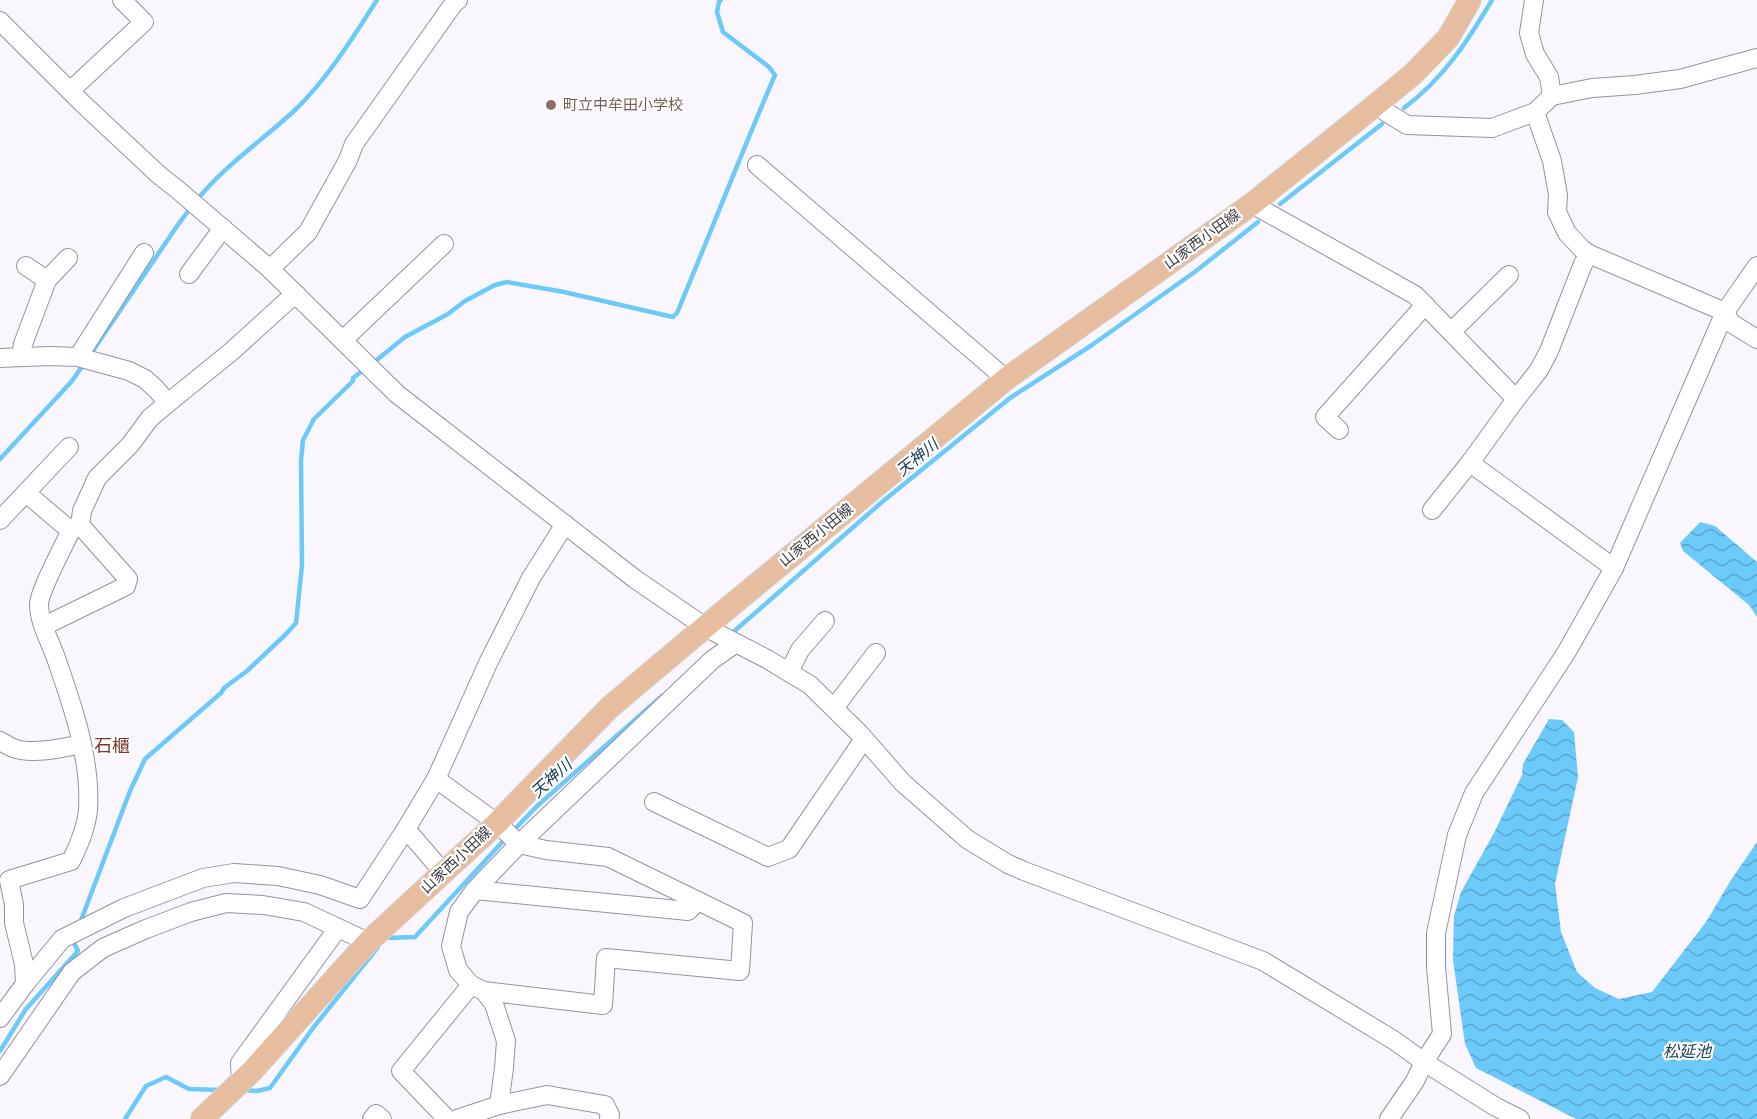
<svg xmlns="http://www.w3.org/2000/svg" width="1757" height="1119" font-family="'DejaVu Sans','Noto Sans JP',sans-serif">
<defs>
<pattern id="water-waves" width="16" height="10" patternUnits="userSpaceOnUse" patternTransform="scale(1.5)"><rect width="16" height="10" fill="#6bcafa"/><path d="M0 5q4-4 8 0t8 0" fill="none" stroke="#59a5cc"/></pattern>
</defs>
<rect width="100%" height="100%" fill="#f9f7fd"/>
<g fill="url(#water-waves)">
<path d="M1700,522L1715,526L1757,562V617L1749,605L1683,551L1680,543Z"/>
<path d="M1549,719L1562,720L1574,732L1578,777L1555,884L1561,932L1577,972L1595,988L1619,999L1652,992L1706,922L1731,880L1757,842V1119H1576L1476,1068L1465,1044L1453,960L1454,916L1461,892L1494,833L1522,775L1523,764Z"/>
</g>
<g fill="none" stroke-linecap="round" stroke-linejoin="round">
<g stroke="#6bcafa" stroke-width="4.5">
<path d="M1404,108C1444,78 1467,42 1492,0"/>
<path d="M197,200C224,166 264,139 295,110C328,78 352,39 377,0"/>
<path d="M1280,204L1382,124"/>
<path d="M90,355L177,226L192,206"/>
<path d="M373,363L405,337L448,314L465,301L495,285L507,282L564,292L673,317L677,313C710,234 741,154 775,75L769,67L723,32L717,12L719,2L721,0"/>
<path d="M0,459L72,381L85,362"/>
<path d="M731,634L882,502L1010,398L1092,345L1196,271L1258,222"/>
<path d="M513,831L537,806L662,696"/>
<path d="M80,923L130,791L145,759L221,693L224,688L247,671L285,635L296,623L302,565L301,461L303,440L314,419L353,381V378L366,368"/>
<path d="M386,938L415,937L507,837"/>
<path d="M0,1051L26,1009L78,951L73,941L74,939"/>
<path d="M243,1090L257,1091L270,1088L313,1028L378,947"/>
<path d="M125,1119L146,1086L166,1077L189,1089L220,1090"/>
</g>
<g stroke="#97919f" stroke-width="20">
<g id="minor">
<path d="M1534,0L1529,33L1535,54L1549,77L1552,96"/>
<path d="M0,21L82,103L159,175L178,190L270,269L397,394L635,579L705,627L767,659L810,685L860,734L903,783L967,839L1008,864L1024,871L1263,961L1395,1041L1424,1062L1496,1107L1520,1119"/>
<path d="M70,91L144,22L122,0"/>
<path d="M1378,103L1386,112L1407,125L1492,128L1535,112L1552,96L1592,88L1635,85L1680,79L1757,58"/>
<path d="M1535,112L1552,161L1558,195L1557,212L1567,233L1582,249L1589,254L1725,312L1731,323L1757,339"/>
<path d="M757,165L1006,379"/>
<path d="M1252,204L1415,295L1516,399"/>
<path d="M1589,254L1583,264L1549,351L1539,370L1516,399L1472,460L1477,468L1614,568"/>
<path d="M26,266L47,280"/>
<path d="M270,269L308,232L348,160L354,144L454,3L458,0"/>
<path d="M189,274L223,228"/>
<path d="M1451,332L1509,275"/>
<path d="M343,340L444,244"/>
<path d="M21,357L23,344L47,280L68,258"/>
<path d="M78,357L144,253"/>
<path d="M0,358L50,356L78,357L129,371L145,379L156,389L168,403L150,418L130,445L97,478L82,511L80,525L72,528C65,544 40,589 39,604C39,624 51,642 57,661C73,707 91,759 88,809C87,825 78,847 71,861L9,880L14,905V923L24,964L25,984L0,1018"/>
<path d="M168,403L232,351L287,301L297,295"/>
<path d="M1339,430L1325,417L1425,305"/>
<path d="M26,493L71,531"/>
<path d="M1432,510L1472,460"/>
<path d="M0,520L69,447"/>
<path d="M44,626L126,586L128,579L80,525"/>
<path d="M789,672L800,650L825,621"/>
<path d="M834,708L876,653"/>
<path d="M0,741C4,743 8,746 13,748C31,755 63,748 82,744"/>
<path d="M436,779L497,823L519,844L475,890L459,912L451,946L458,970L471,985L484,991L494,1004L506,1041L504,1068L499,1105"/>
<path d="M654,802L768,857L789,849L864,739"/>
<path d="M519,844L712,660L736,643"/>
<path d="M443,872L406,829L436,779L489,661L531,578L565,524"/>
<path d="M475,890L688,911L698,901"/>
<path d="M25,984L62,939L124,908L203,878L234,873L278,876L320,885L360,899L406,829"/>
<path d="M484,991L603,1005L606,958L740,971L743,923L608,857L546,850L519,844"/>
<path d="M0,1076L72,972L103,948L146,929L191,912L226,903L263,905L304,912L368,942"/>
<path d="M241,1082L240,1063L338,928"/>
<path d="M372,1119L376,1114L382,1119"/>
<path d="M447,1119L401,1071L471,985"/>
<path d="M457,1119L499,1105L547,1095L605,1105L610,1115L609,1119"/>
<path d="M1389,1119L1415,1081L1424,1062L1442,1034L1436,967V933L1457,835L1474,793L1566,653L1614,568L1725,312L1757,266"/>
</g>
</g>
<g stroke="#d5d4d5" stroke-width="24">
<path id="major" d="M202,1119L252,1071L368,942L497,823L610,707L705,627L1006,379L1252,204L1378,103L1413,74L1448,38L1470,0"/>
</g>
<use href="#minor" stroke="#fff" stroke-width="18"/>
<use href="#major" stroke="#e6be9f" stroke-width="22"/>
</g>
<circle fill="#8d6e63" stroke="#fff" stroke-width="2" cx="551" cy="105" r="6"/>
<g text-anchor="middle" stroke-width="4.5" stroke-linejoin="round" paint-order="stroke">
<g font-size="15" fill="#785e54" stroke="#fff" text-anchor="start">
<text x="563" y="110">町立中牟田小学校</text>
</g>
<g font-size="15" fill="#3e3c42" stroke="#fff">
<text transform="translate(1202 239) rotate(-36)" y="5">山家西小田線</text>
<text transform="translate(816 535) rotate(-39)" y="5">山家西小田線</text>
<text transform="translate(456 860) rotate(-43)" y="5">山家西小田線</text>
</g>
<g font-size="16" font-style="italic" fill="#164053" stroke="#fff">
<text transform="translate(917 457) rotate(-39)" y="6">天神川</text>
<text transform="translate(551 778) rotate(-42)" y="6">天神川</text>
<text x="1687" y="1057">松延池</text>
</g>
<g font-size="18" fill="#7a3525" stroke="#fff">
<text x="112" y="752">石櫃</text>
</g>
</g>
</svg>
